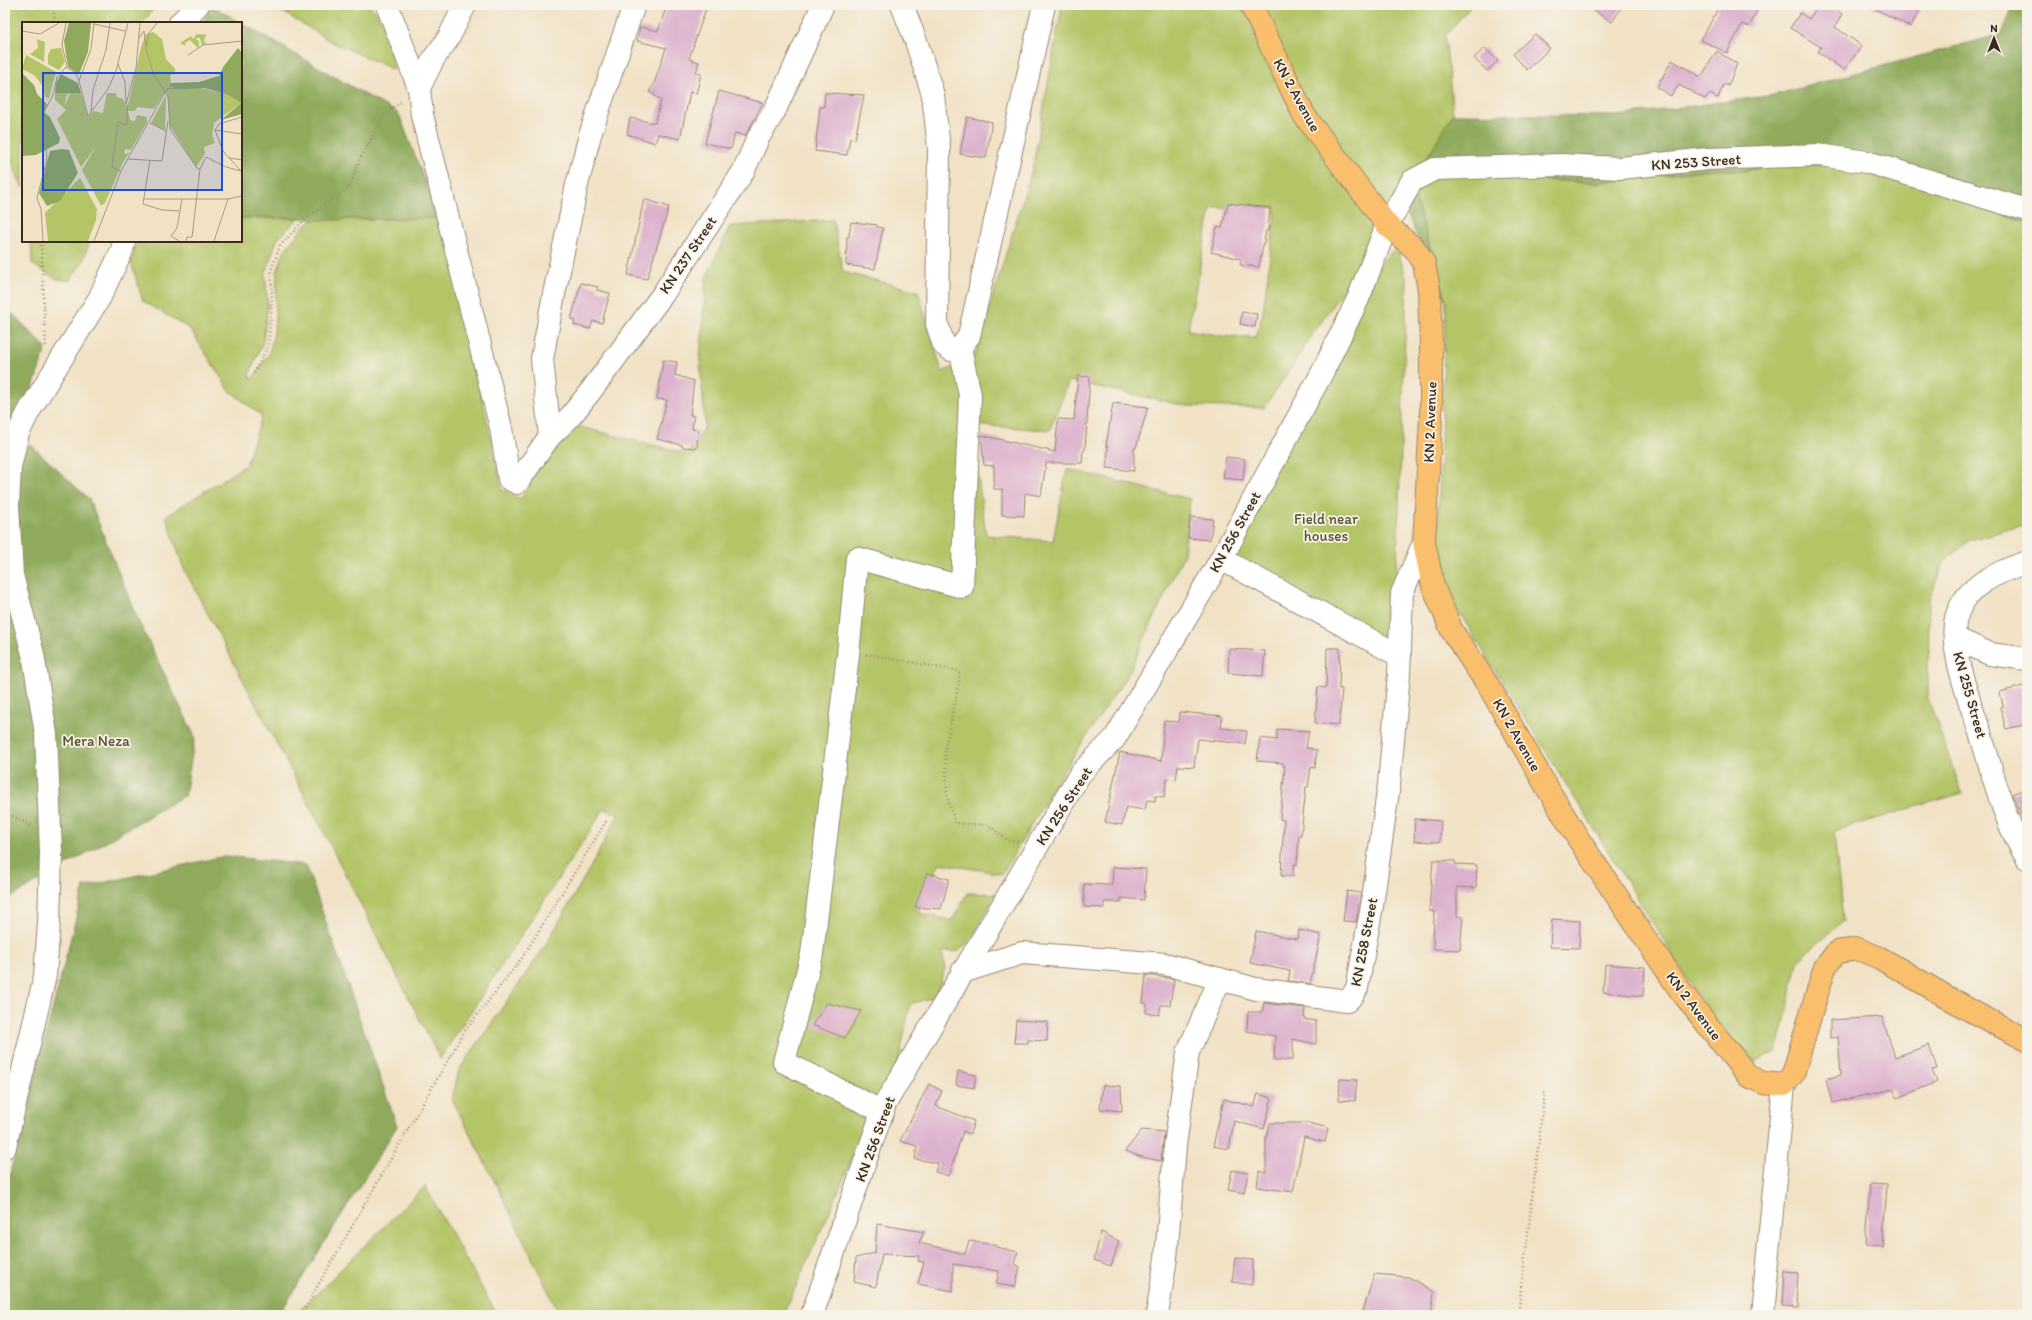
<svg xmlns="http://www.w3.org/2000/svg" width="2032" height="1320" font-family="Itim,sans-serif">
<rect width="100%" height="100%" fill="#f7f3e8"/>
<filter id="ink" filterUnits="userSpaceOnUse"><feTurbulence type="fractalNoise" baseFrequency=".025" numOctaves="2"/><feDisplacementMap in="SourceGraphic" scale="8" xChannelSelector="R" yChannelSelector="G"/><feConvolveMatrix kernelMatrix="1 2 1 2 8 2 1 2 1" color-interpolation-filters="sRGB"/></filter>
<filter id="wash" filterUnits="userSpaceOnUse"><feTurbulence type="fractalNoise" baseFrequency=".012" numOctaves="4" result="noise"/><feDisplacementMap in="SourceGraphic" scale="16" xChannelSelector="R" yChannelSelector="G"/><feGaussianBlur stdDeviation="0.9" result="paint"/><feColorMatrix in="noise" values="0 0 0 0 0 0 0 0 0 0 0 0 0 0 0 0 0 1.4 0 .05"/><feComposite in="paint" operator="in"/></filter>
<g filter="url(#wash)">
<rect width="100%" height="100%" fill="#f1e2c6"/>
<g fill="#b4c568" stroke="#787843" fill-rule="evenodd">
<path d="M5,5H156L143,23H23V188L5,147Z"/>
<path d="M272,5H369C387,21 390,47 394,70L330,41Z"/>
<path d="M1062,5H1472L1445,36L1453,114L1398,207L1264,408L1187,406L1069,381L1050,430L971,425L986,535L1053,541L1067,469L1190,499L1184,554L1129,672L1059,778L1002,874L940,863L922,898L919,913L952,921L967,893L996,894L972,938L959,951L942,952L945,969L935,997L910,1004L898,1065L864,1129L833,1204L783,1315H560L501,1194L452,1099L459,1070L544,948L595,859L618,815L604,809L440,1059L322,829L183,567L166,516L246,465L262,416L229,390L190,329L143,301L131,262L137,241H241V218H299L277,240L265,274L268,305L263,342L249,375L252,380L269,354L274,333L277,272L284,251L306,224L314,220L439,218L452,258L502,490L521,499L546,456L577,426L688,454L705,426L700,360L706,278L730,226L833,220L843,272L918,291L942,372L974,358L1033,166ZM1276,207L1263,313L1256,337L1223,336L1188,330L1211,208Z"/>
<path d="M1442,151L1479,176L1713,169L1746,171L1769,165L1842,164L1927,187L1990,211L2027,222V524L1970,540L1944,562L1929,599L1928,699L1962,793L1834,831L1843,921L1797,962L1790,999L1776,1052L1747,1064L1715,1023L1447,593L1437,549L1446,301L1414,194Z"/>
<path d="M31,241H90L82,263L69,281L56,279L32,264Z"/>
<path d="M1397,247L1407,282L1394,643L1230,559L1382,261Z"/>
<path d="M425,1186L497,1315H295Z"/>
</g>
<g fill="#8faa5c" stroke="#656a3d">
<path d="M2013,5H2027V222L1990,211L1927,187L1842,164L1769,165L1746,171L1713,169L1595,183L1478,176L1442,151L1414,195L1446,301L1401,200L1453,114L1617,116L1774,95L2002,34Z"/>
<path d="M212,6L399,114L439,218L314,220L299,218H241V23H202Z"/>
<path d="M5,309L14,315L46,348L18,433L89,499L137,618L195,737L185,795L5,901Z"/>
<path d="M225,856L306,865L397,1126L279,1315H5V1193L84,887Z"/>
</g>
<g id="blocks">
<g fill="#dbb1cd">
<path d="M667,5H697L706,8L689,59L699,62L696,73L701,74L696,94L690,92L680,139L658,134L655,143L627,134L630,118L655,123L661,100L649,92L654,84L666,48L637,41L640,27L658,31Z"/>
<path d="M1586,5H1623L1612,22Z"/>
<path d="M1720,5H1760L1749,27L1742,24L1727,53L1701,40Z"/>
<path d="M1819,5H1827L1842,14L1835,27L1862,46L1844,70L1818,52L1821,47L1790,28L1800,13L1809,19Z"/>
<path d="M1868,5H1922L1911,27Z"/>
<path d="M1535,34L1550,48L1527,70L1513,54Z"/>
<path d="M1485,48L1498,61L1487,71L1474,58Z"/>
<path d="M1717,51L1737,64L1728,86L1724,83L1718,98L1709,94L1705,99L1679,85L1671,96L1657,87L1672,60L1701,77Z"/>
<path d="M719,91L763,103L745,136L735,133L731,149L705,143Z"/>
<path d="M825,93L864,95L855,139L850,138L847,155L815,151L820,107H824Z"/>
<path d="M967,117L992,122L986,158L960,154Z"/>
<path d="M644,199L669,207L647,279L628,275Z"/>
<path d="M1228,203L1270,208L1268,231H1266L1259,267L1240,265L1241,259L1211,252L1217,227L1222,228Z"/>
<path d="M851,222L877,225V227L883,228L875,269L846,265L847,237H849Z"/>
<path d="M581,283L598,287L597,290L610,293L602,323L593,321L590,329L574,325L575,320L571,319Z"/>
<path d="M1242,312L1257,314L1255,327L1240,324Z"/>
<path d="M663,360L677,362L675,375L694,381L690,415L694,416L692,429L698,430L697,448L682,447V445L657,439L667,400L657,399Z"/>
<path d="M1078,376L1090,377L1085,450L1083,451L1082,463H1046L1041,496L1025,493L1024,516L1002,515V489H994V466L984,465L981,435L1055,452L1058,419L1074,420Z"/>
<path d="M1113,403L1148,407L1136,448H1134V471L1107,468L1108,446H1106Z"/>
<path d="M1226,457L1245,459L1243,480L1223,478Z"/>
<path d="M1190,517L1213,519L1210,540L1188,538Z"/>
<path d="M1327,648H1340L1339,689H1342L1339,725L1315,723L1318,687L1326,688Z"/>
<path d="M1229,649L1265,651L1263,676L1228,673Z"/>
<path d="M2027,685V724L2006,729L2000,707L2003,706L2000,692Z"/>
<path d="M1180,712L1222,716L1221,728L1247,731L1245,744L1198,739L1194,767L1178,766L1176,780L1167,779L1164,797L1155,796V801L1147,800L1145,810L1126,807L1122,825L1105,822L1120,752L1161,761L1164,721L1179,722Z"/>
<path d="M1277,729L1309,731L1306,748L1317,750L1315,768L1311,767L1308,787H1306L1301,835H1299L1297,864H1294L1293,876H1281L1284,820L1280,819L1285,766H1283V763L1257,761L1260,738L1277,740Z"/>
<path d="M2027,788V829L2012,794Z"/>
<path d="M1415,819L1441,821L1440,842L1414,841Z"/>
<path d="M1433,860L1455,861V864L1477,865L1476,888L1457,887V916L1463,917L1460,950L1433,949L1434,911H1429Z"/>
<path d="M1113,867L1146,869L1144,900L1121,898V902H1104V908L1084,907V884L1112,885Z"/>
<path d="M927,873L949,879L941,909L915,907Z"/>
<path d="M1347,891L1361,893L1356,922L1343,921Z"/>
<path d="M1552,919L1580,921L1579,948L1550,947Z"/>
<path d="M1299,930L1321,935L1310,984L1288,981L1290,971L1250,963L1256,931L1297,939Z"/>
<path d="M1605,964L1645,967L1643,996L1603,992Z"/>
<path d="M1146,975L1174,979L1170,1005H1161L1159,1015L1146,1013L1147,1004L1143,1003Z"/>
<path d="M827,1003L861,1011L845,1038L812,1025Z"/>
<path d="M1264,1003L1305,1008L1304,1019L1316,1021V1044L1293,1039V1060H1274L1275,1036L1247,1031L1248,1012H1262Z"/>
<path d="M1882,1017L1895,1057L1929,1045L1937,1069L1932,1070L1937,1082L1898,1098L1893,1089L1832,1103L1826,1079L1841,1075L1838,1037L1830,1038V1020Z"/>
<path d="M1016,1020L1048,1022L1047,1041L1028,1040V1043H1014Z"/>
<path d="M958,1071L976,1075L974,1088L956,1085Z"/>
<path d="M1340,1079L1357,1080L1355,1101L1339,1100Z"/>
<path d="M929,1084L942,1091L936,1106L974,1121L970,1134L963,1131L949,1176L935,1172L938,1163L915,1159L917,1146L900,1141Z"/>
<path d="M1103,1085L1121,1086L1122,1111L1100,1109Z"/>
<path d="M1258,1094L1272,1098L1264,1129L1234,1121L1229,1149L1213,1146L1224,1099L1254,1107Z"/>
<path d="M1270,1123H1309L1328,1128L1325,1142L1304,1137L1293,1192L1257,1187L1259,1171L1266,1173V1136Z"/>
<path d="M1142,1130L1164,1132L1161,1161L1142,1157L1125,1151Z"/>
<path d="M1232,1170L1248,1173L1244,1193L1228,1190Z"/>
<path d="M1870,1184L1887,1185L1882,1247L1866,1246Z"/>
<path d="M877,1224L924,1232L919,1243L965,1254L969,1241L996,1245V1247L1018,1252L1014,1263L1020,1267L1015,1287L996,1284L999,1271L953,1264V1291L918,1284L924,1262L918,1261L919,1256L882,1254L876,1287L854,1282L856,1258L875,1253Z"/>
<path d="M1101,1232L1119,1241L1111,1266L1094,1260Z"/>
<path d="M1235,1258L1253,1260L1252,1285L1232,1282Z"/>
<path d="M1783,1271L1798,1272L1796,1308L1781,1307Z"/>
<path d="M1374,1274L1409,1277L1434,1292L1431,1315L1401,1312L1400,1315H1362Z"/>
</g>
</g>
</g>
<g filter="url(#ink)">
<use href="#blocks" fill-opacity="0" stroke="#968672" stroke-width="1"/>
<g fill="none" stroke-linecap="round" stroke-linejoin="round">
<g stroke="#968672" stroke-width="24">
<g id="minor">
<path d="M387,5L419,88"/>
<path d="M465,5L448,39L434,58L419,88L422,115L501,428L509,479L517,483L550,436L570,417L590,392L663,294L743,172L758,138L774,112L823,5"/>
<path d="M902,5L917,44L933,95L939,148L937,324L944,345L951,350L960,348L969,336L1044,5"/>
<path d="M180,23L198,5"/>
<path d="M550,436L542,359L553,299L577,185L590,135L634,5"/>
<path d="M1221,559L1400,656"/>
<path d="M2027,562C1998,572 1965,585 1956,618C1948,647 1972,707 1981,736C1994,777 2004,822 2027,858"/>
<path d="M1955,638L1990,654L2027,659"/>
<path d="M962,972L1022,953L1165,964L1256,989L1347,1001L1353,995L1357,988L1372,906L1389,784L1399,674L1402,593L1424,542"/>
<path d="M883,1112L784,1062L812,954L848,655L857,558L962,587L970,395L960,348"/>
<path d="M5,1147L45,976L49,923L51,852L46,734L33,654L12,575L8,506L10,467L18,433L29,411L100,297L122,250L124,241"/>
<path d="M812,1315L885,1104L1080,774L1115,738L1221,559L1322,373L1358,299L1387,225L1412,181L1435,169L1561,165L1620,168L1708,159L1819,155L1867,162L2027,210"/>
<path d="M1157,1315L1166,1258L1175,1146L1188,1052L1220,979"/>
<path d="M1762,1315L1784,1085"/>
</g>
</g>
<g stroke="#968672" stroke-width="24">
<path id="major" d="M1251,5L1304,115L1387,225L1415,249L1424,263L1429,290L1431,344V419L1424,542L1433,586L1452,631L1488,685L1549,791L1579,840L1680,990L1748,1076L1763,1083L1784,1085L1793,1074L1825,967L1837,952L1858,949L1880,958L1973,1012L2027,1040"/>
</g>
<g stroke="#968672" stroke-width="2.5" stroke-dasharray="1 3" stroke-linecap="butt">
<path d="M53,5L55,23"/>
<path d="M41,241L46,348"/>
<path d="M254,373L268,346L272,303L271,270L280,246L306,218L349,188L359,161L385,114L401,102"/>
<path d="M866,654L959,671V681L945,750L947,794L955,823L988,825L1007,840L1019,842"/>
<path d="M5,813L32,826"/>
<path d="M301,1315L464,1032L522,958L607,820"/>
<path d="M1316,1315L1317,1310"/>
<path d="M1518,1315L1545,1090"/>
</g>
<use href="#minor" stroke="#fff" stroke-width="22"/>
<use href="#major" stroke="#f9bf6d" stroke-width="22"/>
</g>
</g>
<g text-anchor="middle" stroke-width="3.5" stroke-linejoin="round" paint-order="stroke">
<g font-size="15" fill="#3b2a1e" stroke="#f7f3e8">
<text transform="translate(1297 95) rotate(61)" y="5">KN 2 Avenue</text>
<text transform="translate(1696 162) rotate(-4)" y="5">KN 253 Street</text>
<text transform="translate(688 255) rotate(-56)" y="5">KN 237 Street</text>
<text transform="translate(1430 422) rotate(-88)" y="5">KN 2 Avenue</text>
<text transform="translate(1235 532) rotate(-61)" y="5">KN 256 Street</text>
<text transform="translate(1970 695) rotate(74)" y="5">KN 255 Street</text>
<text transform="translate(1517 735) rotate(60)" y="5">KN 2 Avenue</text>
<text transform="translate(1064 806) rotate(-57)" y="5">KN 256 Street</text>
<text transform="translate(1364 942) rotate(-79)" y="5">KN 258 Street</text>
<text transform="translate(1694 1006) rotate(53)" y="5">KN 2 Avenue</text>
<text transform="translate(875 1139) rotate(-70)" y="5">KN 256 Street</text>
</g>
<g font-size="15" fill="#595130" stroke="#f7f3e8">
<text x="1326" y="524">Field near<tspan x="1326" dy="17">houses</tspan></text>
<text x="96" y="746">Mera Neza</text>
</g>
</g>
<g transform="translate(22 22)">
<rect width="220" height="220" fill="#f1e2c6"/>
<path d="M131,10L140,17L144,37L154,48L148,54L149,61L132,87L115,85L113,89H106L108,98L113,99L115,93L125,95V100L109,128L103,127L102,130L104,132L108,130L101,140L83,181L79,184L60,148L75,123L59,145L35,97L44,88L33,78V71H47L44,75L43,84L48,71H59L66,95L71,89L81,91L85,71H94L95,75L101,77L104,84L106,83L119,25L124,12ZM175,12L185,13L182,16L183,18L187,16L181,19L185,21L180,23L178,16H173L177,19V27L168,18L163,21L164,24L158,21L169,14L171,17ZM15,17L23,20L22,40L8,32L16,26ZM39,26L43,40L37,48L26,42V33L29,27ZM4,33L34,50L27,76L23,75L21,64L12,53L0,47ZM148,65L179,66L206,73L219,81L192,101L190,113L193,121L182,125L183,132L174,145L148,104L145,68ZM144,73V76L143,108L129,101ZM58,156L75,187L74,198L66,219H26L23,191Z" fill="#b4c568"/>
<path d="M47,1H69L66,30L57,52L46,45L42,19ZM216,26L220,31V92L199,98L219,81L206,73L183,66L161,67L148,65L145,69L148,78L144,69L149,61L177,60L197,54L201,45ZM0,51L12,63L15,72L25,82L22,90L28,95L38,116L37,121L14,133L0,134ZM39,52L56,61L59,71H33L34,61ZM40,127L47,128L56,151L38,179L25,184L17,171L28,129Z" fill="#8faa5c"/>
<path fill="none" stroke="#a89883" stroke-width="1" d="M135,1L127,11L124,26L131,51L146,75L148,107L175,146L178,147L184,135L204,145L219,149L220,153M72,2L103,9M0,9L18,12L37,1M117,16L122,9L124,25M166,33L181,23L220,19M96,42L103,60L104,82L114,46L118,1M44,45L54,51L57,59M69,89L71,68L84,28L88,1M66,94L86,67L94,49L106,1M66,94L57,59L69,27L72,1M128,101L144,109M193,108L220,112M207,136L220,138M106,137L140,139L146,99M128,138L121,182L140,188L157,189M98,149L90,145L96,100L105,103V82M219,149L201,129L193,108L197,102L220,95M121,177H160M21,219L19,187L15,176L25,137L21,92L31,73L35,55L45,44L40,23L44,1M72,219L99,149L145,67L181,65L204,71L220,72M157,219L149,214L155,206L160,177H206L220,174M164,219L165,215H170L178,147M192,219L206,177"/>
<path fill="#1d4ed8" fill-opacity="0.15" stroke="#1d4ed8" stroke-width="2" d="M21,51H200V168H21Z"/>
<rect width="220" height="220" fill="none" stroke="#3b2a1e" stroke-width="2"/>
</g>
<rect width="2032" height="1320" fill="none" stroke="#f7f3e8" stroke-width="20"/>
<g transform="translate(1994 38)" stroke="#f7f3e8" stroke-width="3" paint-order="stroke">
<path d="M0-3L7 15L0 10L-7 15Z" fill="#3b2a1e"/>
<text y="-6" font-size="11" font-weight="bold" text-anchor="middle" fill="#3b2a1e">N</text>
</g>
</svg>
